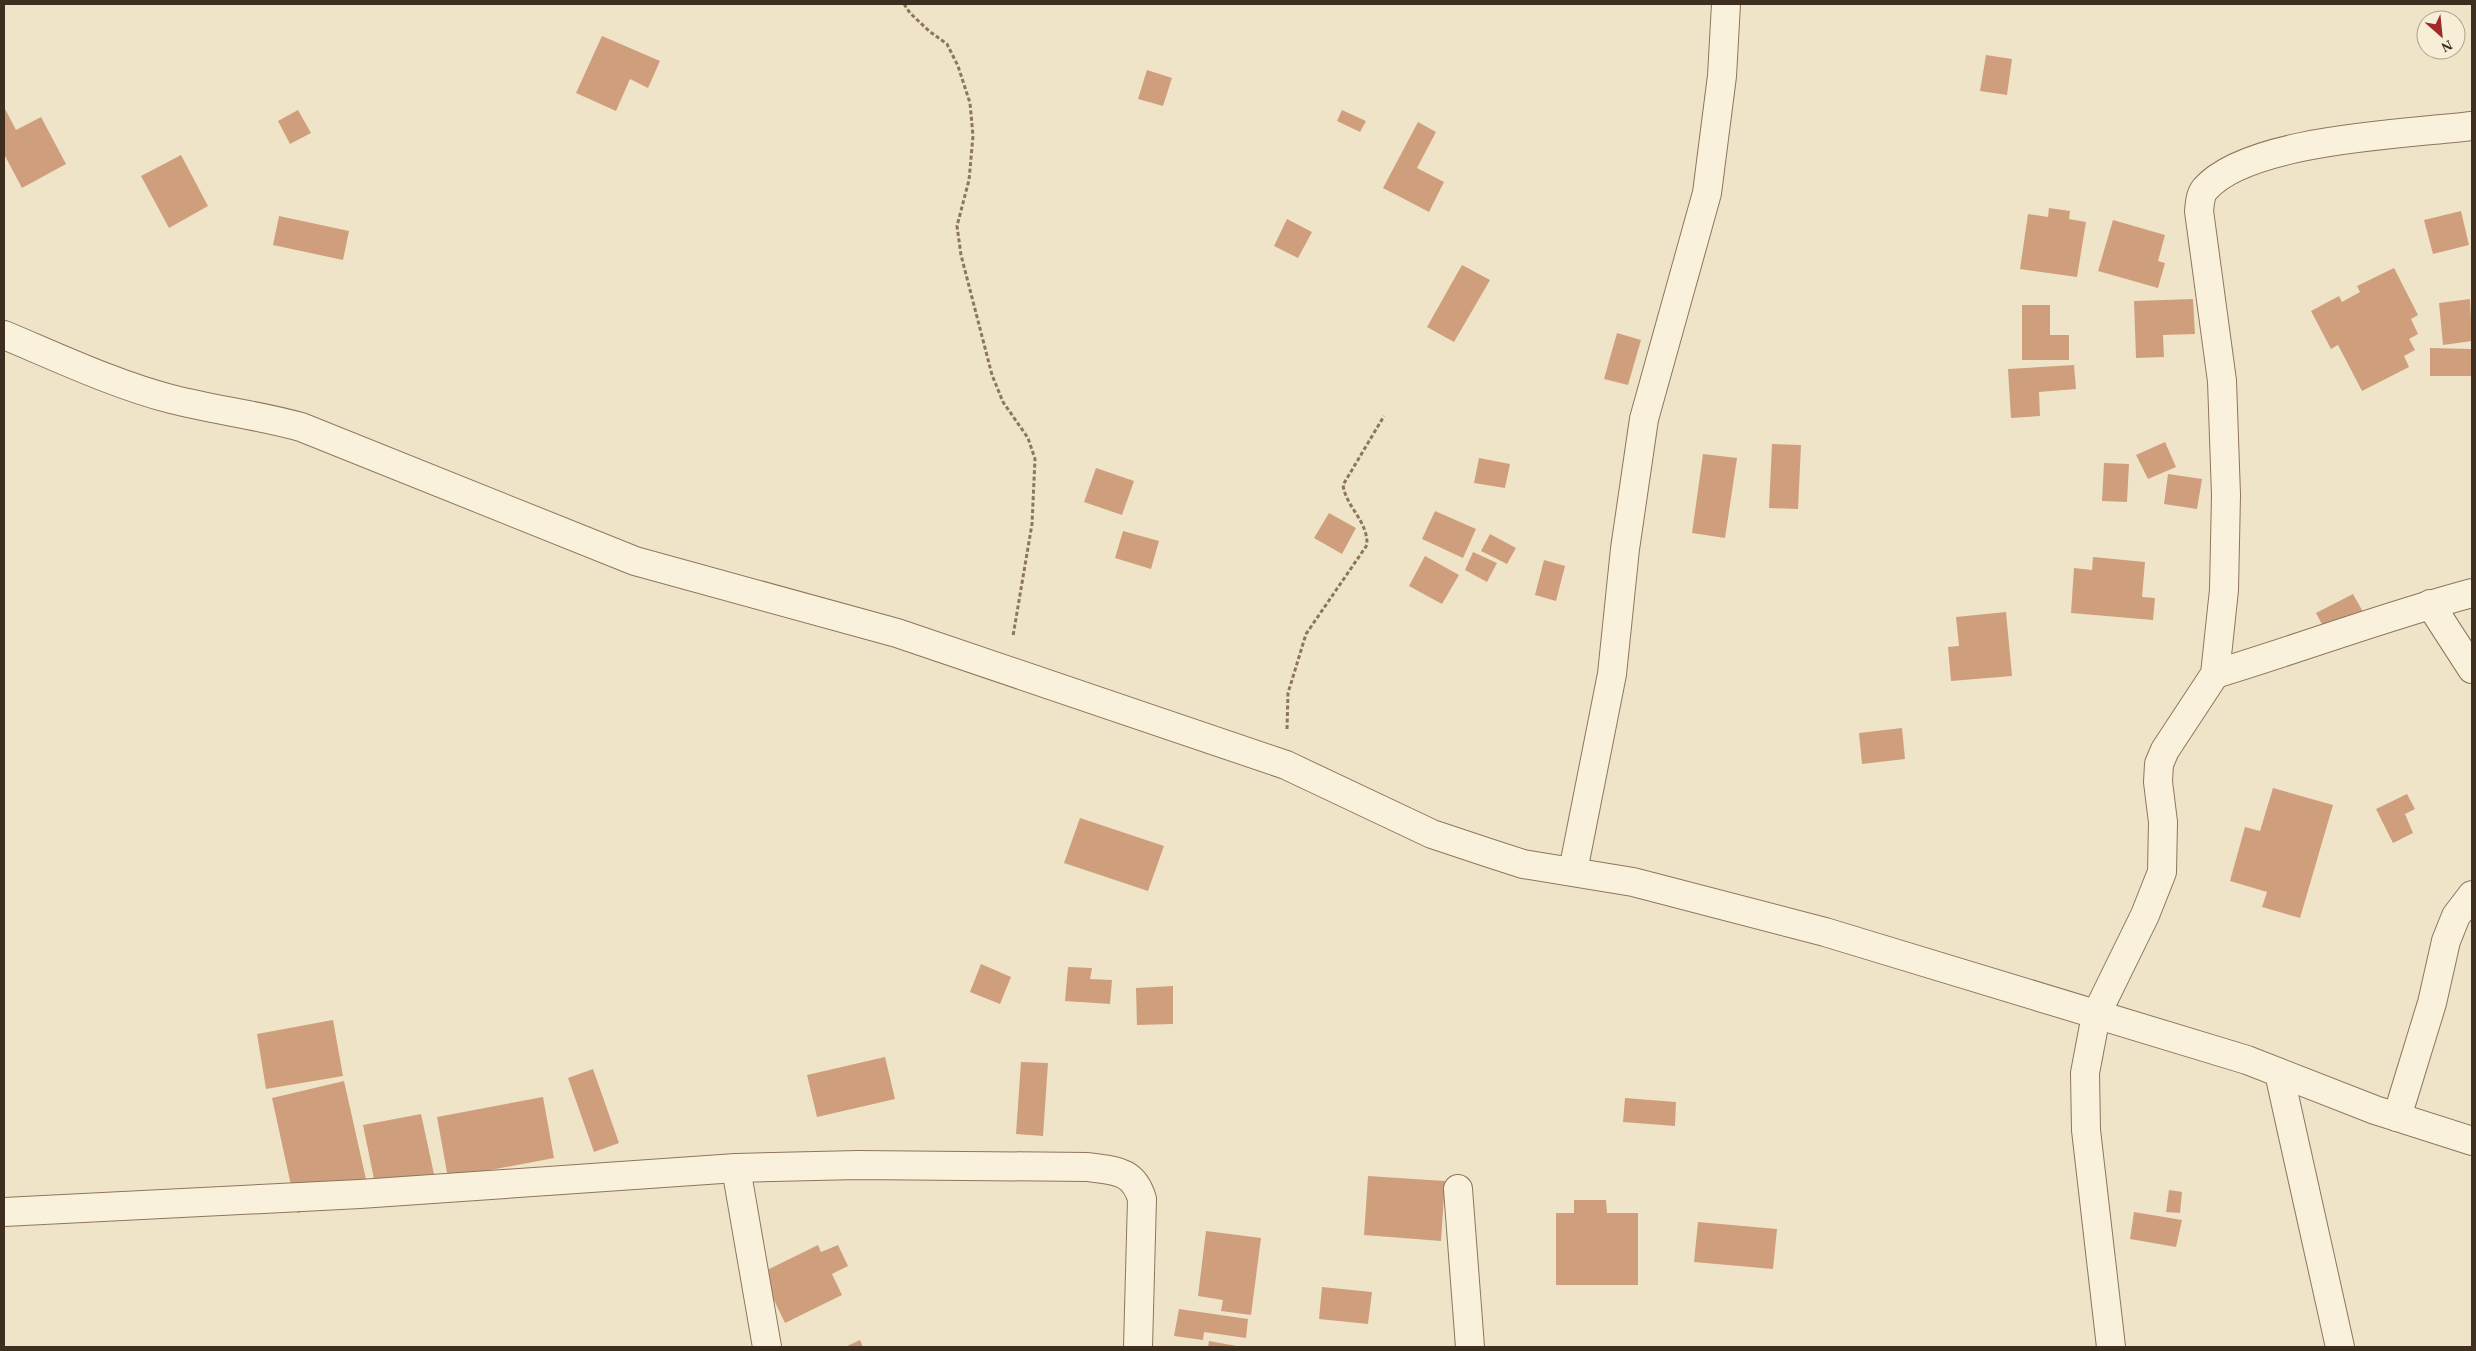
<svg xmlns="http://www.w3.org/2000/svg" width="2476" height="1351" font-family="'Times New Roman',serif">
<rect width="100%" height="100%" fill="#f0e4c8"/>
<g fill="#cf9f7d">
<path d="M602,36L660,61L648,88L630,79L616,111L576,93Z"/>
<path d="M1986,55L2012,59L2007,95L1980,91Z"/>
<path d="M1147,70L1172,78L1163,106L1138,99Z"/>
<path d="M4,107L16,130L41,117L66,164L22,188L4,154Z"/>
<path d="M298,110L311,133L290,144L278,121Z"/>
<path d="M1342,110L1366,121L1360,132L1337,121Z"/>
<path d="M1418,122L1436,132L1417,168L1444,182L1429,212L1383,188Z"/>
<path d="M181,155L208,206L169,228L141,176Z"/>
<path d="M2049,208L2070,211L2069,219L2086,222L2077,277L2020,269L2028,214L2048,217Z"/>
<path d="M2461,211L2469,245L2433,254L2424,220Z"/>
<path d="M279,216L349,231L343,260L273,245Z"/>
<path d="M1287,219L1312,232L1298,258L1274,246Z"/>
<path d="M2113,220L2165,235L2158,261L2165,263L2158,288L2098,271Z"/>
<path d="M1462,265L1490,280L1454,342L1427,327Z"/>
<path d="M2394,268L2418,315L2411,319L2418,334L2409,339L2415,350L2404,356L2409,367L2362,391L2338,345L2331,349L2311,311L2339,296L2342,302L2360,292L2357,286Z"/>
<path d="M2193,299L2195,334L2163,335L2164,357L2136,358L2134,301Z"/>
<path d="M2470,299L2472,341L2443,345L2439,303Z"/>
<path d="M2022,305H2050V335H2069V360H2022Z"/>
<path d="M1617,333L1641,340L1628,385L1604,379Z"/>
<path d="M2430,348L2472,349V376H2430Z"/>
<path d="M2074,365L2076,389L2039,392L2040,416L2011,418L2008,369Z"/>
<path d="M2165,442L2176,467L2148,479L2136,455Z"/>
<path d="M1772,444L1801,445L1798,509L1769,508Z"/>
<path d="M1703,454L1737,458L1725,538L1692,533Z"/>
<path d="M1479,458L1510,464L1505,488L1474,483Z"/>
<path d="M2104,463L2129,464L2127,502L2102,501Z"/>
<path d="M1096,468L1134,481L1122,515L1084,502Z"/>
<path d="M2168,474L2202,479L2197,509L2164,504Z"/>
<path d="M1435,511L1476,529L1463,558L1422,539Z"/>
<path d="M1329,513L1356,528L1342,554L1314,538Z"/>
<path d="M1123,531L1159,541L1151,569L1115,558Z"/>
<path d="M1490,534L1516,548L1507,564L1481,551Z"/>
<path d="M1473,552L1497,563L1487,582L1465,570Z"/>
<path d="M1425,556L1459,575L1442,604L1409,586Z"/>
<path d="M2093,557L2145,562L2142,597L2155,598L2153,620L2071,613L2074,568L2092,570Z"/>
<path d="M1544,560L1565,566L1556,601L1535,595Z"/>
<path d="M2353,594L2363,612L2326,632L2316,613Z"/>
<path d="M2006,612L2012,676L1951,681L1948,647L1959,646L1956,617Z"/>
<path d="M1902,728L1905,759L1862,764L1859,733Z"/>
<path d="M2273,788L2333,805L2300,918L2262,907L2267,892L2230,881L2245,827L2260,831Z"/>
<path d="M2407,794L2415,809L2405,814L2413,833L2393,843L2376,809Z"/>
<path d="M1080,818L1164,846L1148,891L1064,863Z"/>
<path d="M981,964L1011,977L1000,1004L970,992Z"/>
<path d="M1068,967L1092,968L1090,979L1112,980L1110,1004L1065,1001Z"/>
<path d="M1173,986V1024L1137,1025L1136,988Z"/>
<path d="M333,1020L343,1076L266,1089L257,1034Z"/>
<path d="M885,1057L895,1099L817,1117L807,1075Z"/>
<path d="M1021,1062L1048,1063L1043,1136L1016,1134Z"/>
<path d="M593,1069L619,1143L594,1152L568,1078Z"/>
<path d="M344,1081L370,1197L297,1213L272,1098Z"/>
<path d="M543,1097L554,1158L448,1178L437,1117Z"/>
<path d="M1625,1098L1676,1102L1675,1126L1623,1122Z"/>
<path d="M421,1114L437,1188L378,1199L363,1125Z"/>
<path d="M1368,1176L1445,1181L1441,1241L1364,1235Z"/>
<path d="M2169,1190L2182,1192L2180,1213L2166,1212Z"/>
<path d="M1574,1200H1606L1607,1213H1638V1285H1556V1213H1574Z"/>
<path d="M2134,1212L2182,1220L2176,1247L2130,1239Z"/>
<path d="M1698,1222L1777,1229L1773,1269L1694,1262Z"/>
<path d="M1206,1231L1261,1238L1251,1315L1221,1311L1223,1300L1198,1296Z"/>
<path d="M818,1245L821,1252L838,1245L848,1266L832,1274L842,1295L785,1323L761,1273Z"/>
<path d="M1322,1287L1372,1292L1368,1324L1319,1319Z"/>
<path d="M1179,1309L1248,1319L1246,1338L1204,1332L1203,1340L1174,1336Z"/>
<path d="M860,1340L863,1347H845Z"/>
<path d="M1209,1341L1237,1346V1347H1208Z"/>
</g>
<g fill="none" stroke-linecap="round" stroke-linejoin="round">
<g stroke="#8d765c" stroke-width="30">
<g id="minor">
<path d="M4,335C57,357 116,385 171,399C214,410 258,415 301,427L635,561L897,633L1286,765L1432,834L1486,852L1523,864L1633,882L1825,932L2247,1060L2375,1110L2472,1141"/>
<path d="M2430,604L2472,669"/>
<path d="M2215,674C2301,648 2386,616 2472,593"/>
<path d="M1573,871L1612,674L1625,549L1644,419L1707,193L1722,76L1726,4"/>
<path d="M2279,1073L2340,1347"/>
<path d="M2397,1117L2432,1003L2446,941L2456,916L2472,895"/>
<path d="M736,1168L767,1347"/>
<path d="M1458,1189L1470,1347"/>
<path d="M4,1212L360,1194L736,1168L858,1165L1088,1167C1114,1171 1133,1169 1142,1199L1138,1347"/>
<path d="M2111,1347L2086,1130L2085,1073L2096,1015L2145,915L2162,872L2163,822L2158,782L2159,764L2165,750L2215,674L2224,590L2226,495L2222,381L2199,211C2200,203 2200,195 2205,189C2249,139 2406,134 2472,126"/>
</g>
</g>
<g stroke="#8d765c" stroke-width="3" stroke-dasharray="4 2.5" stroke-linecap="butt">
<path d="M904,4L910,13L929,31L947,44L958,66L970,103L973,136L969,180L957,226L961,255L992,375L1003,402L1028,438L1035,459L1032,524L1013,636"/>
<path d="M1287,729L1288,693L1306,634L1367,545C1368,521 1346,507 1343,485L1384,416"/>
</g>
<use href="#minor" stroke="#faf1dc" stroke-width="28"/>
</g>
<rect width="2476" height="1351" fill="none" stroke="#3d2e20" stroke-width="10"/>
<g transform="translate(2441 35) rotate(153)"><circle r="24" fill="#f7eed8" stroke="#ada18e"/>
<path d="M0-4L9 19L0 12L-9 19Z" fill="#9e2a2b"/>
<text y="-8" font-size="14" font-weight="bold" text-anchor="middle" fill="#3d2e20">N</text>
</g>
</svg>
